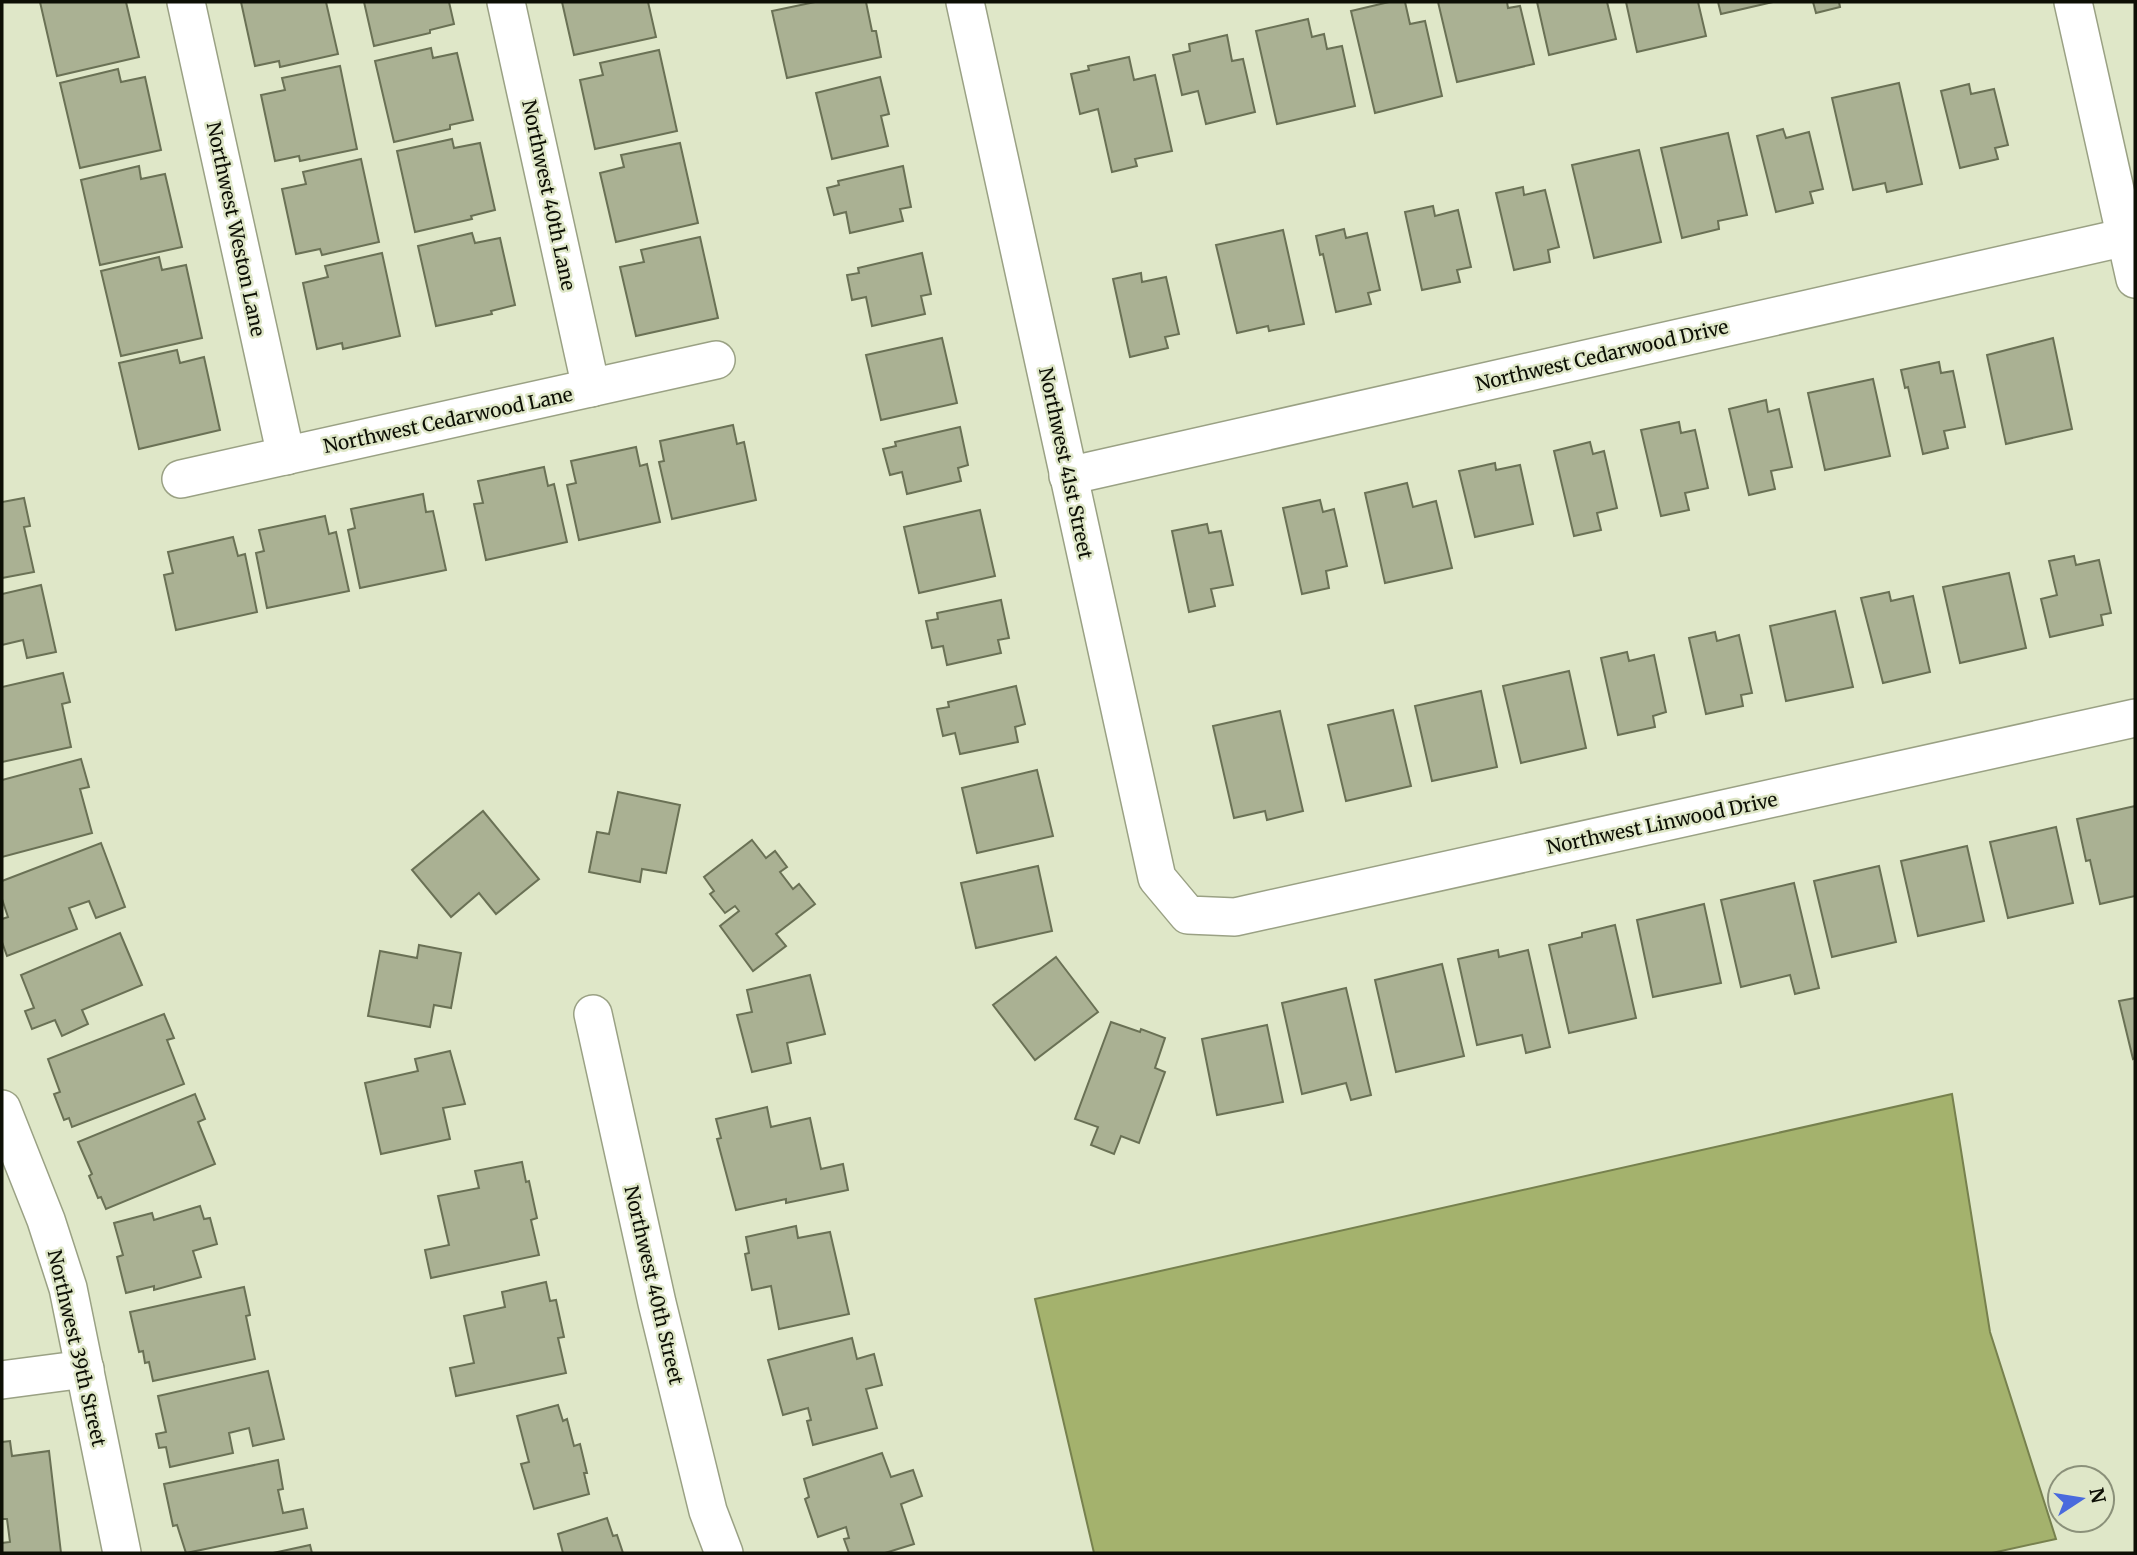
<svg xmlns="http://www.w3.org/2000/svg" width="2137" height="1555" font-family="Merriweather,serif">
<rect width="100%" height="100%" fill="#dfe7c8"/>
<path fill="#a4b26d" stroke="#77814e" stroke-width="2" d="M1952,1094L1990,1332L2056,1539L1992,1553H1094L1035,1299Z"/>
<g fill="#aab193" stroke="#6a7155" stroke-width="2">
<path d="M40,2H126L139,57L57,76Z"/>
<path d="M241,2H326L338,54L280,67L279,61L255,66Z"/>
<path d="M364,2H449L454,24L430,30V33L374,46Z"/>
<path d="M562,2H648L656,37L574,55Z"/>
<path d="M815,2H866L872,31H876L881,57L787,78L772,11Z"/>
<path d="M1389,2H1405L1410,24L1425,21L1442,96L1375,113L1351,11Z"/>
<path d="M1438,2H1507L1508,8L1520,6L1534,64L1457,82Z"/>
<path d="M1537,2H1607L1616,39L1549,55Z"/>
<path d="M1626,2H1698L1706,36L1637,52Z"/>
<path d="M1718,2H1773L1721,14Z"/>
<path d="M1813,2H1839L1840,7L1816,13Z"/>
<path d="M1308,19L1312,37L1324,34L1327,49L1342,46L1355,106L1277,124L1256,31Z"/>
<path d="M1227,35L1232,61L1243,59L1255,112L1206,124L1198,91L1182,95L1173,55L1190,51L1189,44Z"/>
<path d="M431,48L433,58L457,53L473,120L450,125V129L394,142L375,61Z"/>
<path d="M659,50L677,131L595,149L580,80L603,75L600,63Z"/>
<path d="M1129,57L1134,80L1155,75L1172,151L1135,159L1137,166L1112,172L1098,109L1080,114L1071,74L1089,70L1088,66Z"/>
<path d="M340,66L357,149L300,161L299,156L275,161L261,95L285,90L282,78Z"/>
<path d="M118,69L121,82L145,77L161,150L80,168L60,83Z"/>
<path d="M880,77L889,114L881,116L888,146L832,159L816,93Z"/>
<path d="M1899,83L1922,184L1887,192L1885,183L1853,190L1832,98Z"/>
<path d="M1969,84L1971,94L1994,89L2008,145L1995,148L1998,159L1960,168L1941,91Z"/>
<path d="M1783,129L1786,138L1809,132L1823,189L1810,192L1813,203L1776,212L1757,136Z"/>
<path d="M1728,133L1747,215L1718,221L1719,229L1682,238L1661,148Z"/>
<path d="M452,139L454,148L480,143L495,210L471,216L472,219L415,232L397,151Z"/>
<path d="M680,143L698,223L616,242L600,173L624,167L621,155Z"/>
<path d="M1639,150L1661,242L1594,258L1572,165Z"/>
<path d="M361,159L379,242L322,255L320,249L296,254L282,189L306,184L303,172Z"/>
<path d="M139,166L141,179L165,174L182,247L100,265L81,180Z"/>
<path d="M903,166L911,207L900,209L903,221L850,233L846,212L834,215L827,188L839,185L838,181Z"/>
<path d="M1523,187L1524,195L1545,190L1559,247L1548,250L1550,262L1514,270L1496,193Z"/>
<path d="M1433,206L1435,216L1458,210L1471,267L1457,270L1460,282L1422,290L1405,212Z"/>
<path d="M1344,229L1346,238L1367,233L1380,290L1368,293L1371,304L1336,312L1323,254L1320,255L1316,236Z"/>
<path d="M1283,230L1304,324L1269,331L1268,326L1237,333L1216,245Z"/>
<path d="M472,233L475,243L500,238L515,305L491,311L492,314L436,326L418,246Z"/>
<path d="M700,237L718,318L636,336L620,267L644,262L641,250Z"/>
<path d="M382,253L400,336L343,349L342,343L317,349L303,283L328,277L325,266Z"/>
<path d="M922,253L931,294L921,296L925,314L872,326L866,297L852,300L847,275L859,273L858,268Z"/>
<path d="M159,257L162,270L186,265L202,338L121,356L101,271Z"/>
<path d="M1141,273L1142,282L1166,277L1179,334L1165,337L1168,348L1130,357L1113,279Z"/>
<path d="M942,338L957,403L881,420L866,355Z"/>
<path d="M2053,338L2072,429L2006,444L1987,355Z"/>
<path d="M177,350L180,363L204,357L220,430L139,449L119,363Z"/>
<path d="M1939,362L1941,373L1953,371L1965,427L1944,431L1948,448L1923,454L1908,387L1905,388L1901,370Z"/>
<path d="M1873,379L1890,456L1825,470L1808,393Z"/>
<path d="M1766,400L1768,412L1779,409L1792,467L1771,471L1775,489L1749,495L1729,409Z"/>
<path d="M1679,422L1681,433L1695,430L1708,488L1685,493L1689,510L1661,516L1641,430Z"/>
<path d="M733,425L737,444L744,442L756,500L672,519L659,462L664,461L660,441Z"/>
<path d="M960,427L968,465L958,468L961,481L907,494L902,472L890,475L883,449L896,446L895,442Z"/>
<path d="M1590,442L1593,454L1604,451L1617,508L1597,513L1601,530L1574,536L1554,451Z"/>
<path d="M636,447L640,466L647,464L660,522L579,540L567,485L576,483L571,461Z"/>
<path d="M1495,463L1496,470L1520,465L1533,524L1475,537L1459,471Z"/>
<path d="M544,467L548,486L554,484L567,542L486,560L474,504L483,503L478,481Z"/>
<path d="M1407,483L1413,507L1436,501L1452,568L1385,583L1365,493Z"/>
<path d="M423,494L426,512L433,511L446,570L360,588L348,530L355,528L351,509Z"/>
<path d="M24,498L30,526L24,527L34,572L2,578V502Z"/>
<path d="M1320,500L1323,512L1334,509L1347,566L1326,571L1329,588L1302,594L1283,508Z"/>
<path d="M980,510L995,576L919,593L904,527Z"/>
<path d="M325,516L329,534L336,532L349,591L267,608L256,553L264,551L259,530Z"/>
<path d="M1207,524L1209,533L1221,531L1233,585L1211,589L1215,606L1189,612L1172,531Z"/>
<path d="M233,537L238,556L245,554L257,612L176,630L164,575L173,573L168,552Z"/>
<path d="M2074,556L2076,565L2099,560L2111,613L2101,615L2103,625L2050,637L2041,599L2057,595L2049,561Z"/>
<path d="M2009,573L2026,648L1960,663L1943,587Z"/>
<path d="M41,585L56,652L27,658L23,640L2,645V594Z"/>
<path d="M1889,592L1891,601L1913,596L1930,672L1883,683L1861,598Z"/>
<path d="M1001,600L1009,638L998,640L1001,653L947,665L943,646L932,648L926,621L938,619L937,613Z"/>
<path d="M1835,611L1853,687L1786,701L1770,626Z"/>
<path d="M1715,632L1717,641L1739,635L1752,693L1741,695L1743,706L1706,714L1689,638Z"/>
<path d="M1627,652L1629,661L1654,655L1666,712L1653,716L1655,727L1618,735L1601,658Z"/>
<path d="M1569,671L1586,748L1521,763L1503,686Z"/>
<path d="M63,673L70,702L62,704L71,747L2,762V687Z"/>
<path d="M1016,686L1025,724L1015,727L1018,742L960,754L955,733L943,736L937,709L949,707L948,702Z"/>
<path d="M1481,691L1497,767L1432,781L1415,706Z"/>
<path d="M1393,710L1411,786L1346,801L1328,725Z"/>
<path d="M1280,711L1303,811L1267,820L1265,811L1234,818L1213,726Z"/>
<path d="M81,759L89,787L80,789L92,833L2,857V780Z"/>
<path d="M1037,770L1053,836L977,853L962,788Z"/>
<path d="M618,792L680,805L666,873L642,869L640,882L589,872L597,832L609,834Z"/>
<path d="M2135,806V896L2100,904L2090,860L2086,861L2077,819Z"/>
<path d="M483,811L539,879L496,914L479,893L451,917L412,870Z"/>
<path d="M2056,827L2073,903L2008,918L1990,842Z"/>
<path d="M752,840L766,858L775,851L787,867L780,872L793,889L799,884L815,904L776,934L786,946L753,971L720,926L739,911L735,906L725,913L710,894L714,891L704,877Z"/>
<path d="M101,843L125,907L96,918L89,901L69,908L77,929L7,956L2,942V919L8,917L2,899V881Z"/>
<path d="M1967,846L1984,921L1918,936L1901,861Z"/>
<path d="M1038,866L1052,931L976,948L961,883Z"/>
<path d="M1879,866L1896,942L1832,957L1814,881Z"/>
<path d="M1794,883L1819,988L1795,994L1790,975L1741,987L1721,900Z"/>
<path d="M1704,904L1721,983L1653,997L1637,920Z"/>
<path d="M1615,925L1636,1018L1569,1033L1549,945L1582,937V933Z"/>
<path d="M120,933L142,985L82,1010L88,1024L62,1036L55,1020L32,1029L25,1011L34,1008L21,975Z"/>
<path d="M419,945L461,953L451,1008L434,1005L430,1027L368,1016L380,951L417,958Z"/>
<path d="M1498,950L1499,957L1528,950L1550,1047L1526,1053L1522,1035L1477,1045L1458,959Z"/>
<path d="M1056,957L1098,1012L1035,1060L993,1005Z"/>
<path d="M1442,964L1464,1056L1396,1072L1375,980Z"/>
<path d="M810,975L825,1034L787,1043L791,1063L752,1072L737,1015L752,1012L747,990Z"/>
<path d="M1346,988L1371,1095L1351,1100L1346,1083L1302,1094L1282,1003Z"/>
<path d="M2135,998V1058L2133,1059L2119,1001Z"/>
<path d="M164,1014L174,1038L167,1040L184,1084L72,1127L69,1118L64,1120L54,1094L60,1092L48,1059Z"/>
<path d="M1111,1022L1140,1032L1141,1029L1165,1038L1155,1068L1165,1072L1139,1143L1121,1136L1114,1154L1091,1145L1098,1127L1075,1119Z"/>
<path d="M1267,1025L1283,1102L1217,1115L1202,1039Z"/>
<path d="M450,1051L465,1104L443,1108L450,1139L381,1154L365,1083L418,1071L415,1059Z"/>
<path d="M195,1094L205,1119L198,1122L215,1164L106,1209L101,1197L98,1198L89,1176L92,1174L78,1142Z"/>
<path d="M767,1107L771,1127L810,1118L821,1169L843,1164L848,1190L786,1203V1199L736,1210L717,1139L721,1138L716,1119Z"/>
<path d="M522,1162L526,1182L529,1181L537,1218L531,1220L539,1255L431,1278L425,1250L449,1245L438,1196L479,1188L475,1171Z"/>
<path d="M200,1206L204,1219L210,1218L217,1244L193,1251L201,1277L154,1290V1286L126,1293L117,1257L123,1255L114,1223L152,1213L154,1220Z"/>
<path d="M796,1226L798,1238L830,1232L849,1314L779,1329L771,1286L752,1290L745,1254L749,1253L746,1237Z"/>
<path d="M546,1282L550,1301L556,1300L564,1337L558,1338L566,1373L456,1396L450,1368L474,1363L464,1316L505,1307L502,1292Z"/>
<path d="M244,1287L250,1315L246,1316L255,1359L153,1381L149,1362L145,1363L143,1351L139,1352L130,1312Z"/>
<path d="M852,1338L857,1359L874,1354L882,1385L866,1389L877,1428L813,1445L807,1421L811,1420L808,1408L783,1415L768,1360Z"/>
<path d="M268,1371L284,1439L253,1446L249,1428L229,1433L233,1453L170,1467L166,1447L159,1448L156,1434L166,1432L158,1396Z"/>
<path d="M558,1405L563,1421L567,1419L574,1446L580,1444L587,1473H584L589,1494L534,1509L521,1464L529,1462L517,1416Z"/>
<path d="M10,1441L12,1456L49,1451L61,1553H2V1543L10,1542L7,1519H2V1442Z"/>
<path d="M882,1453L891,1477L913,1470L922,1496L901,1504L914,1544L885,1553H849L844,1539L849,1538L846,1527L818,1537L805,1499L809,1497L804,1479Z"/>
<path d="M278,1460L283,1489L278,1490L283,1513L303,1509L307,1528L186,1553L177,1525L173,1526L164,1484Z"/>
<path d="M607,1518L613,1536L617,1535L623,1553H563L558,1534Z"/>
<path d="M310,1545L312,1553H273Z"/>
</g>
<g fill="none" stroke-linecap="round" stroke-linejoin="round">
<g stroke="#9aa184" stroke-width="40">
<g id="minor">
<path d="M186,2L286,456"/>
<path d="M506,2L591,388"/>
<path d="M965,2L1157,878L1188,915L1235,917L2135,718"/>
<path d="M2073,2L2135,279"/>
<path d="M1068,476L2135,235"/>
<path d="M181,479L716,360"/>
<path d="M593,1014L657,1303L708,1511L724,1553"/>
<path d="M2,1109L46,1220L68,1288L122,1553"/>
<path d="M2,1380L85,1369"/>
</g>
</g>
<use href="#minor" stroke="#fff" stroke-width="37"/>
</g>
<g text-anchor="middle" stroke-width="5" stroke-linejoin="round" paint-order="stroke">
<g font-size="19" fill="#0d0f05" stroke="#dfe7c8">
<text transform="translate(549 195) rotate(78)" y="7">Northwest 40th Lane</text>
<text transform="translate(236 229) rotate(78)" y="7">Northwest Weston Lane</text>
<text transform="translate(1602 355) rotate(-13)" y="7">Northwest Cedarwood Drive</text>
<text transform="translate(448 420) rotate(-12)" y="7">Northwest Cedarwood Lane</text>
<text transform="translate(1066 463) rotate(78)" y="7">Northwest 41st Street</text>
<text transform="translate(1662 823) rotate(-12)" y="7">Northwest Linwood Drive</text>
<text transform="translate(654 1285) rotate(77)" y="7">Northwest 40th Street</text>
<text transform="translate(77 1348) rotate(77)" y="7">Northwest 39th Street</text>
</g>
</g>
<rect width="2137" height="1555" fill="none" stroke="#0d0f05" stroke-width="7"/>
<g transform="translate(2081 1499) rotate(78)"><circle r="33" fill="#dfe7c8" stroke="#8b917a" stroke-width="2"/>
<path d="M0-5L12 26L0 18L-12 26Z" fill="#496add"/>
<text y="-10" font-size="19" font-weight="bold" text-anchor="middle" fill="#0d0f05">N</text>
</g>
</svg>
